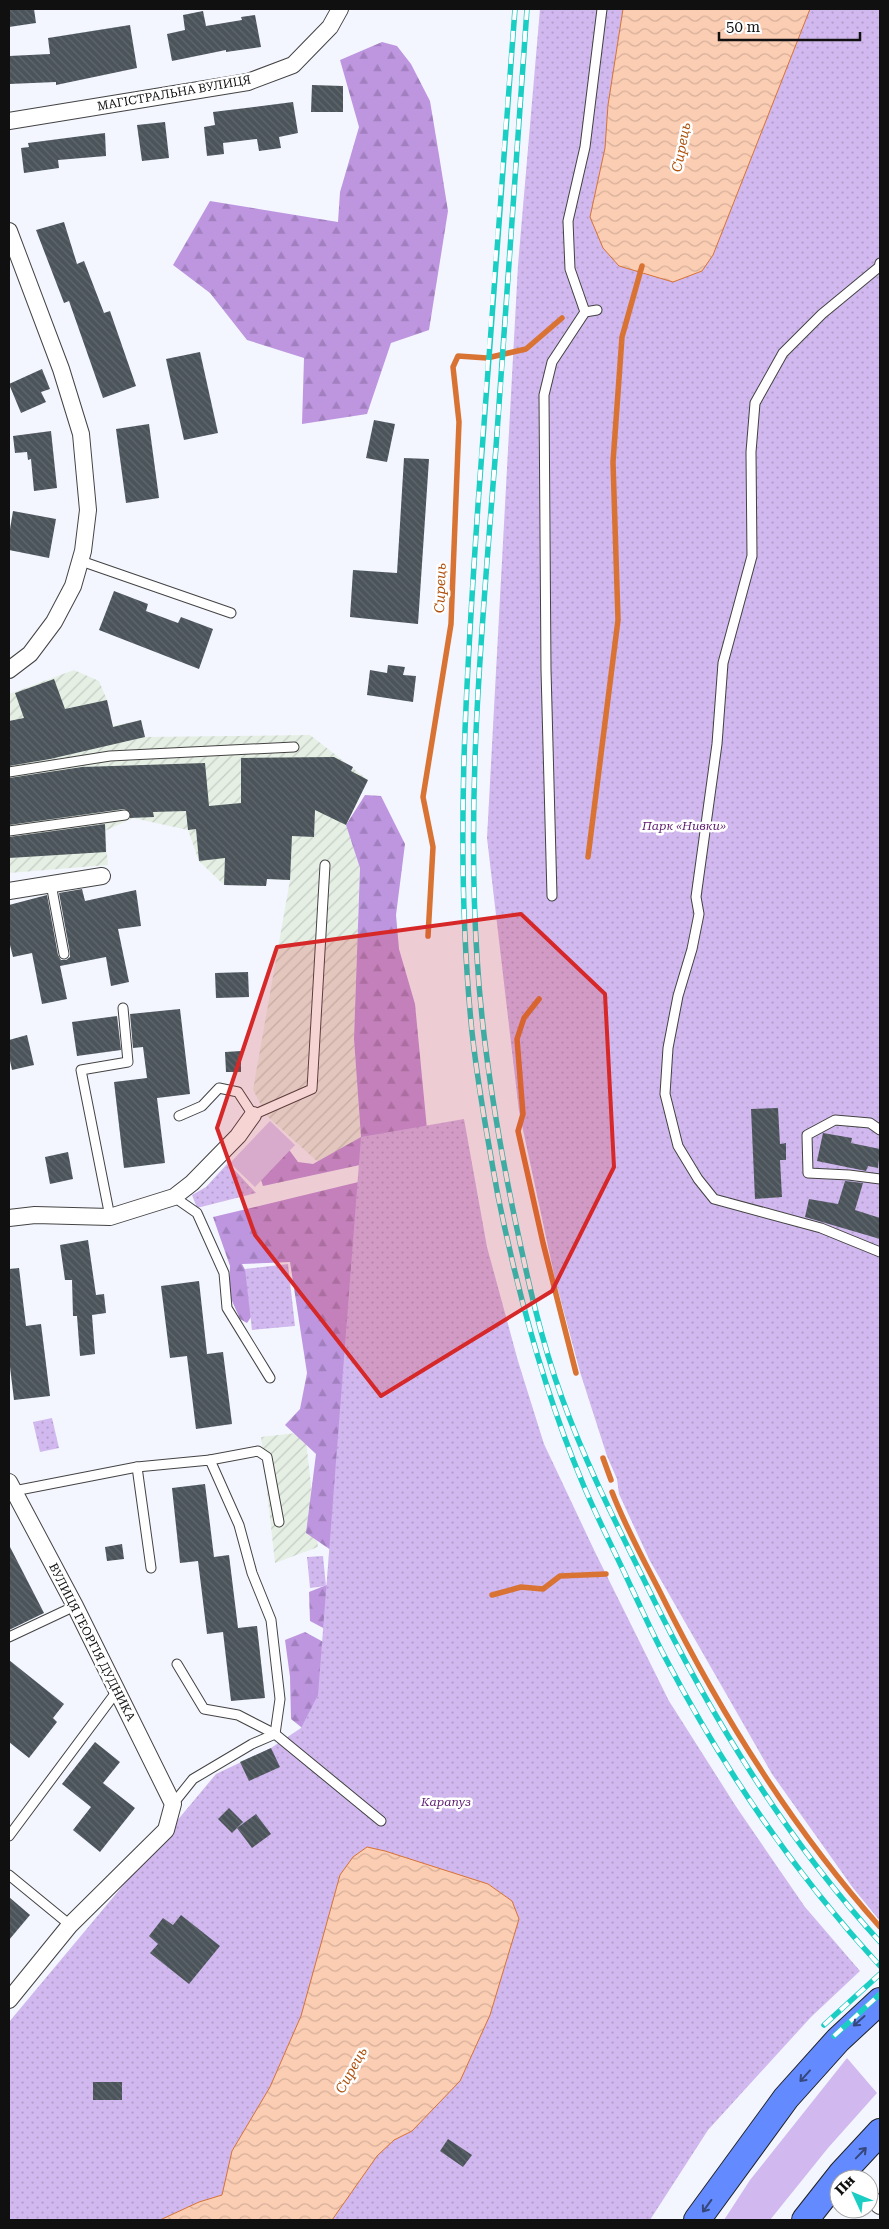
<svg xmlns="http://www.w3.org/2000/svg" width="889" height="2229" font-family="'Roboto Serif',serif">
<defs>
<pattern id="industrial-furrows" width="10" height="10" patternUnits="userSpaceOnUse" patternTransform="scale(1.25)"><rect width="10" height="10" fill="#e6efe4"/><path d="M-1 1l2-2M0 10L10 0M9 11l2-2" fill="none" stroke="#c4ccc3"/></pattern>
<pattern id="forest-firs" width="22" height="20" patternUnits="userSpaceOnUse" patternTransform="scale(1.25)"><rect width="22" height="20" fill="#be96e0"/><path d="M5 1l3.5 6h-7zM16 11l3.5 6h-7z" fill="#a280bf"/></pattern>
<pattern id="park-dots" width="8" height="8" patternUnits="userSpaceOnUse" patternTransform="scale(1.25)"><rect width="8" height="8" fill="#d1b8ee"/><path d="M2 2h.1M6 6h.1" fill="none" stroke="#b29dcb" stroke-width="1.8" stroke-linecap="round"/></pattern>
<pattern id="water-waves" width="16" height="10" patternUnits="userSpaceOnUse" patternTransform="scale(1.25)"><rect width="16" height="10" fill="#fbcdb3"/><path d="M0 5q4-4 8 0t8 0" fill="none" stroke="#d6af99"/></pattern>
<pattern id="building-back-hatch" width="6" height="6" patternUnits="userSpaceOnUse" patternTransform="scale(1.25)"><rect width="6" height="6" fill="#4b545a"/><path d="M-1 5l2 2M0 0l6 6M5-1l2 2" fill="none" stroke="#61686d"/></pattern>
</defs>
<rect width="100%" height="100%" fill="#f3f6ff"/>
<g fill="url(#industrial-furrows)">
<path d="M74,670L99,681L107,700L113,726L141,720L145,737L310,735L368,780L346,825L360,868L354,1039L361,1137L319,1163L267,1116L253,1090L290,880L267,879L266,886L224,885L199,861L188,830L133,818L105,831L108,865L9,873V694Z"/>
<path d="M305,1432L318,1547L275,1563L261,1437Z"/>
</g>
<path fill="#d1b8ee" d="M847,2058L877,2093L828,2148L770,2220H724L750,2180Z"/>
<g fill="url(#forest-firs)">
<path d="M382,42L397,46L411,64L430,101L439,155L448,211L429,330L391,343L367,414L302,424L304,358L247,340L210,293L173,265L210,201L338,222L340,192L359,127L340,60Z"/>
<path d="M365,795L381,796L405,844L396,915L399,949L415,1004L429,1150L263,1186L260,1177L287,1147L298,1162L313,1164L361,1137L354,1039L360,868L346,825Z"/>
<path d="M375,1178L410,1204L431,1230L451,1411L447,1487L463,1580L460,1605L446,1641L405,1662L420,1700L403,1748L365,1761L349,1752L352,1729L311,1735L291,1719L290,1677L285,1640L305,1632L329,1645L344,1639L310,1621L309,1592L334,1582L338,1555L306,1533L316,1454L285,1425L300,1409L307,1373L290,1262L242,1264L250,1279L253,1314L247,1323L240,1319L229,1294L230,1266L213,1217Z"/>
</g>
<g fill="url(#park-dots)">
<path d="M540,9H880V1921L853,1888L772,1774L650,1561L619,1494L617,1479L607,1456L580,1372L555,1279L519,1111L487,838L518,265Z"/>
<path d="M464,1119L487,1247L518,1361L544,1444L595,1552L669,1701L737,1808L805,1907L860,1971L811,2017L708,2130L650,2220H9V2022L216,1774L271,1748L301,1728L318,1695L361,1137Z"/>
<path d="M228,1163L256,1193L197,1208L192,1195L206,1187Z"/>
<path d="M288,1264L295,1326L252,1330L245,1269Z"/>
<path d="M52,1418L59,1448L40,1452L33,1422Z"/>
<path d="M323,1556L326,1586L310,1588L307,1557Z"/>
</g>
<path fill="#d9cbf4" d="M270,1121L295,1145L255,1187L230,1163Z"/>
<g fill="url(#water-waves)" stroke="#d97333">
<path d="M623,9H810L713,255L702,271L673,282L619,266L603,248L590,217L605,148L608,105Z"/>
<path d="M367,1847L385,1851L488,1884L512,1901L519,1919L490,2015L460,2081L412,2131L394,2140L377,2156L332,2220H160L199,2202L222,2195L232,2151L270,2087L301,2016L340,1875L353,1857Z"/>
</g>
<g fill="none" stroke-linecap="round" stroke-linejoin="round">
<g stroke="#d97333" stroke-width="5.5">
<path d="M588,857L618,620L613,462L622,337L642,266"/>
<path d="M428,936L433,847L423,797L451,624L459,422L453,367L458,356L487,358L526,349L562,318"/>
<path d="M539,999L524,1018L517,1039L523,1114L518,1131L543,1243L576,1373"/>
<path d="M603,1458L611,1480"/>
<path d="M612,1492C625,1526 643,1559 660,1592C719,1711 792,1828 880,1927"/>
<path d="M492,1595L521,1587L543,1589L560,1576L606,1574"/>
</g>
</g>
<g fill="url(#building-back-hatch)">
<path d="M9,9H34L36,23L9,27Z"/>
<path d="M203,11L206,26L242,20L241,17L255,15L261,47L226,52V50L172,61L167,34L185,30L183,15Z"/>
<path d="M130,25L137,68L56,85V82L9,84V56L50,54L48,38Z"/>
<path d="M312,85L343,86V112H311Z"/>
<path d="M293,102L298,133L279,137L281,148L259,151L257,139L223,143L224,154L207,156L204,127L215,125L213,112Z"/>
<path d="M165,122L169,158L142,161L137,125Z"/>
<path d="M105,133L106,156L58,160L59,168L24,173L21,148L29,147L28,143Z"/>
<path d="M64,222L77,264L84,261L104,313L110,311L136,386L103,398L69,301L64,303L36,230Z"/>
<path d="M200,352L218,433L184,440L166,359Z"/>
<path d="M42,369L50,389L41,392L46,402L21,413L9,384Z"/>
<path d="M374,420L395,424L387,462L366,458Z"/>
<path d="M149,424L159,498L126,503L116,429Z"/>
<path d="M51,431L57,488L34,491L31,459L28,460L27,452L15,453L13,436Z"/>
<path d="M404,458L429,459L418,624L350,617L353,570L397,573Z"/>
<path d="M13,511L56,519L49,558L9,550V535Z"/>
<path d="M114,591L148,604L146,611L178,623L181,617L213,629L199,669L99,630Z"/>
<path d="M388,665L405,667L403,675L416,676L413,702L367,695L370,670L387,673Z"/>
<path d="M54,679L65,709L107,700L113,727L141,720L145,737L50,759L9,766V721L24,718L15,693Z"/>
<path d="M334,757L353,767L351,771L368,780L346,825L315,810L314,837L292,836L290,880L267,879L266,886L224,885L225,858L199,861L196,829L188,830L186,811L153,812L154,817L130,818V812L124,809L9,825V778L82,767L205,763L209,806L241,803V758Z"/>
<path d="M105,824L106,852L9,858V837Z"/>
<path d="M82,889L85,901L136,890L141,926L118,929L129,982L111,986L106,957L60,966L67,999L42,1004L32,953L13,957L9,941V905L47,895L58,955L61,960H66L70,957V953L59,893Z"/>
<path d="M248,972L249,997L216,998L215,973Z"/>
<path d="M180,1009L190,1094L157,1098L165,1163L124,1168L114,1082L147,1078L143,1047L133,1048L130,1014Z"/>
<path d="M117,1016L121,1050L77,1056L72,1022Z"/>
<path d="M27,1035L34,1065L12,1070L9,1056V1040Z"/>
<path d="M241,1051V1072H226L225,1052Z"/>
<path d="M778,1108L780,1144L786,1143V1160H780L782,1197L755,1199L751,1109Z"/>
<path d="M823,1133L852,1138L851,1143L880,1149L878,1168L868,1166L866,1171L817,1161Z"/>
<path d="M68,1152L73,1179L50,1184L45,1157Z"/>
<path d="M845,1181L863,1183L855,1210L880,1218V1239L805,1217L809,1199L838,1204Z"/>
<path d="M88,1240L96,1295L104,1294L106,1313L92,1315L95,1354L80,1356L77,1316H73L72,1280H65L60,1245Z"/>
<path d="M19,1268L26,1326L41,1324L50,1396L14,1400L9,1359V1269Z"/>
<path d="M199,1281L207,1354L223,1352L232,1424L196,1429L187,1356L170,1358L161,1286Z"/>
<path d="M205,1484L214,1557L229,1555L238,1628L257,1626L265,1698L231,1701L223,1632L207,1634L198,1561L180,1563L172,1488Z"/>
<path d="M122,1544L124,1559L107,1561L105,1547Z"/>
<path d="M9,1545L44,1613L9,1630Z"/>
<path d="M9,1660L64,1704L53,1718L57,1722L29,1758L9,1742Z"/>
<path d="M95,1742L120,1762L103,1783L135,1808L100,1852L73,1830L91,1807L62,1784Z"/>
<path d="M271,1748L280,1767L249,1781L240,1762Z"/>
<path d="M229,1808L243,1822L232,1833L218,1819Z"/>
<path d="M256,1814L271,1834L252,1848L237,1828Z"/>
<path d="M9,1897L30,1915L9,1940Z"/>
<path d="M181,1915L220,1946L189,1984L150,1953L158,1944L149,1936L163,1918L173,1925Z"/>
<rect x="93" y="2082" width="29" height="18"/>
<path d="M448,2139L472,2155L463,2167L440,2151Z"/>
</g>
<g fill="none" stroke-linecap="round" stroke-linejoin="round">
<g stroke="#434343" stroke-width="11">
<g id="lane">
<path d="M880,263L879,267L822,314L783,353L755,403L751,452L752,556L723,663L717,744L696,897L699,914L692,949L678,996L668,1048L665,1094L678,1146L698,1179L714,1199L821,1228L880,1252"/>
<path d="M585,312L570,269L568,221L585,147L602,9"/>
<path d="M81,561L231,613"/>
<path d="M9,772L110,756L294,747"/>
<path d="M9,831L125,815"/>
<path d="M51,884L64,954"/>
<path d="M552,896L546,670L544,395L552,362L585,312L597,310"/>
<path d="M179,1116L202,1106L219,1088L238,1092L253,1115L312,1089L325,865"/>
<path d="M880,1130L870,1123L835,1120L807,1135L808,1173L849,1175L880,1179"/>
<path d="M174,1197L197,1213L224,1273L227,1308L270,1378"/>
<path d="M110,1217L81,1070L128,1062L123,1008"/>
<path d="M210,1460L258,1451L267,1457L279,1522"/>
<path d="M137,1467L151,1568"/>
<path d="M14,1491L137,1467L210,1460L239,1525L252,1573L271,1620L280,1699L275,1734L252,1744L193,1779L173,1804"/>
<path d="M9,1637L75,1606"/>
<path d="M177,1664L204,1709L238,1715L275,1734L381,1821"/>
<path d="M9,1836L117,1691"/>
<path d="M9,1875L70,1925"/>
</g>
</g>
<g stroke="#434343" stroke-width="18">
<g id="street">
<path d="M9,121L248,82L293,65L330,27L340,9"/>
<path d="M9,231L61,369L81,434L88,510L83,551L73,586L54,622L30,654L9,670"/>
<path d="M9,891L102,876"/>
<path d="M9,1218L35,1215L110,1217L174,1197L192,1183L238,1136L253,1115"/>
<path d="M9,1482L75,1606L173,1804L166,1830L70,1925L9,2000"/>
<path d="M869,2197L880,2206"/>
</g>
</g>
<g stroke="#212121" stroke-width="28">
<g id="primary">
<path d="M697,2220L786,2098L838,2040L880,2001"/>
<path d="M805,2220L842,2173L880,2132"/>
</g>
</g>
<use href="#lane" stroke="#fff" stroke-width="9"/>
<use href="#street" stroke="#fff" stroke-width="16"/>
<use href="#primary" stroke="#638bff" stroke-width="26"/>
<g stroke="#1acec3" stroke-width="5.5">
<g id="rail">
<path d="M515,9C502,174 489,339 478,505C466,681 454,856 472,1032C478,1087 488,1142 498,1196C518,1294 544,1391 583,1484C597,1518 615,1552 631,1587C643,1612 654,1637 667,1661C725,1771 796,1875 880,1966"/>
<path d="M527,9C516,155 507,301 496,447C483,616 466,787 477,957C482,1042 496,1127 513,1210C526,1272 540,1338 562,1398C585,1462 616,1523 646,1584C708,1712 784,1837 880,1942"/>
<path d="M824,2025L880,1974"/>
<path d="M834,2036L880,1994"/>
</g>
</g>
<use href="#rail" stroke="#fff" stroke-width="4" stroke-dasharray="11" stroke-linecap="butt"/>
</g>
<defs><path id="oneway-shaft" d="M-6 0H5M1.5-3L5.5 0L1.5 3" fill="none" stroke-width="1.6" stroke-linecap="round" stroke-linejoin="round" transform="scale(1.25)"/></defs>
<g stroke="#35477c">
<use href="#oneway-shaft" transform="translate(859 2021) rotate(138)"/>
<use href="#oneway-shaft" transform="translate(805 2076) rotate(132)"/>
<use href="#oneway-shaft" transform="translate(861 2153) rotate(-46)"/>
<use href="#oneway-shaft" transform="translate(707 2206) rotate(126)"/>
</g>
<path fill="#d62828" fill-opacity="0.2" stroke="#d62828" stroke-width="4" stroke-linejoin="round" d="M521,914L605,994L614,1167L552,1291L381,1396L255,1235L217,1128L277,947Z"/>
<g text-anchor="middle" stroke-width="5" stroke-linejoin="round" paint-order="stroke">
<g font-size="12" fill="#101010" stroke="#fff">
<text transform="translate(174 93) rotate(-10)" y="4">МАГІСТРАЛЬНА ВУЛИЦЯ</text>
<text transform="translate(92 1642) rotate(63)" y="4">ВУЛИЦЯ ГЕОРГІЯ ДУДНИКА</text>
</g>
<g font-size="12" font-style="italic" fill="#5c196f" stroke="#fff">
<text x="684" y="830">Парк «Нивки»</text>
<text x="446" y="1806">Карапуз</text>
</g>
<g font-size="14" font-style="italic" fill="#af510c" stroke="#fff">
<text transform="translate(681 147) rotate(-79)" y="5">Сирець</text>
<text transform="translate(440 588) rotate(-88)" y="5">Сирець</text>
<text transform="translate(351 2070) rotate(-61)" y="5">Сирець</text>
</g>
</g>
<rect width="889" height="2229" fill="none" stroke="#101010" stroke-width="20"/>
<g transform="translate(854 2194) rotate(314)"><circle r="24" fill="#ffffff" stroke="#9f9f9f"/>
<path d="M0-4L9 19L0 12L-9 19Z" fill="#1acec3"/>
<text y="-8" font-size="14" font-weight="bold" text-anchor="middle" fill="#101010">Пн</text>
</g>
<path d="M719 32v8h141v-8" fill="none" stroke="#101010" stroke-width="2.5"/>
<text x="726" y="32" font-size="15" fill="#101010" stroke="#ffffff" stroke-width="4" paint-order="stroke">50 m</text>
</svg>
